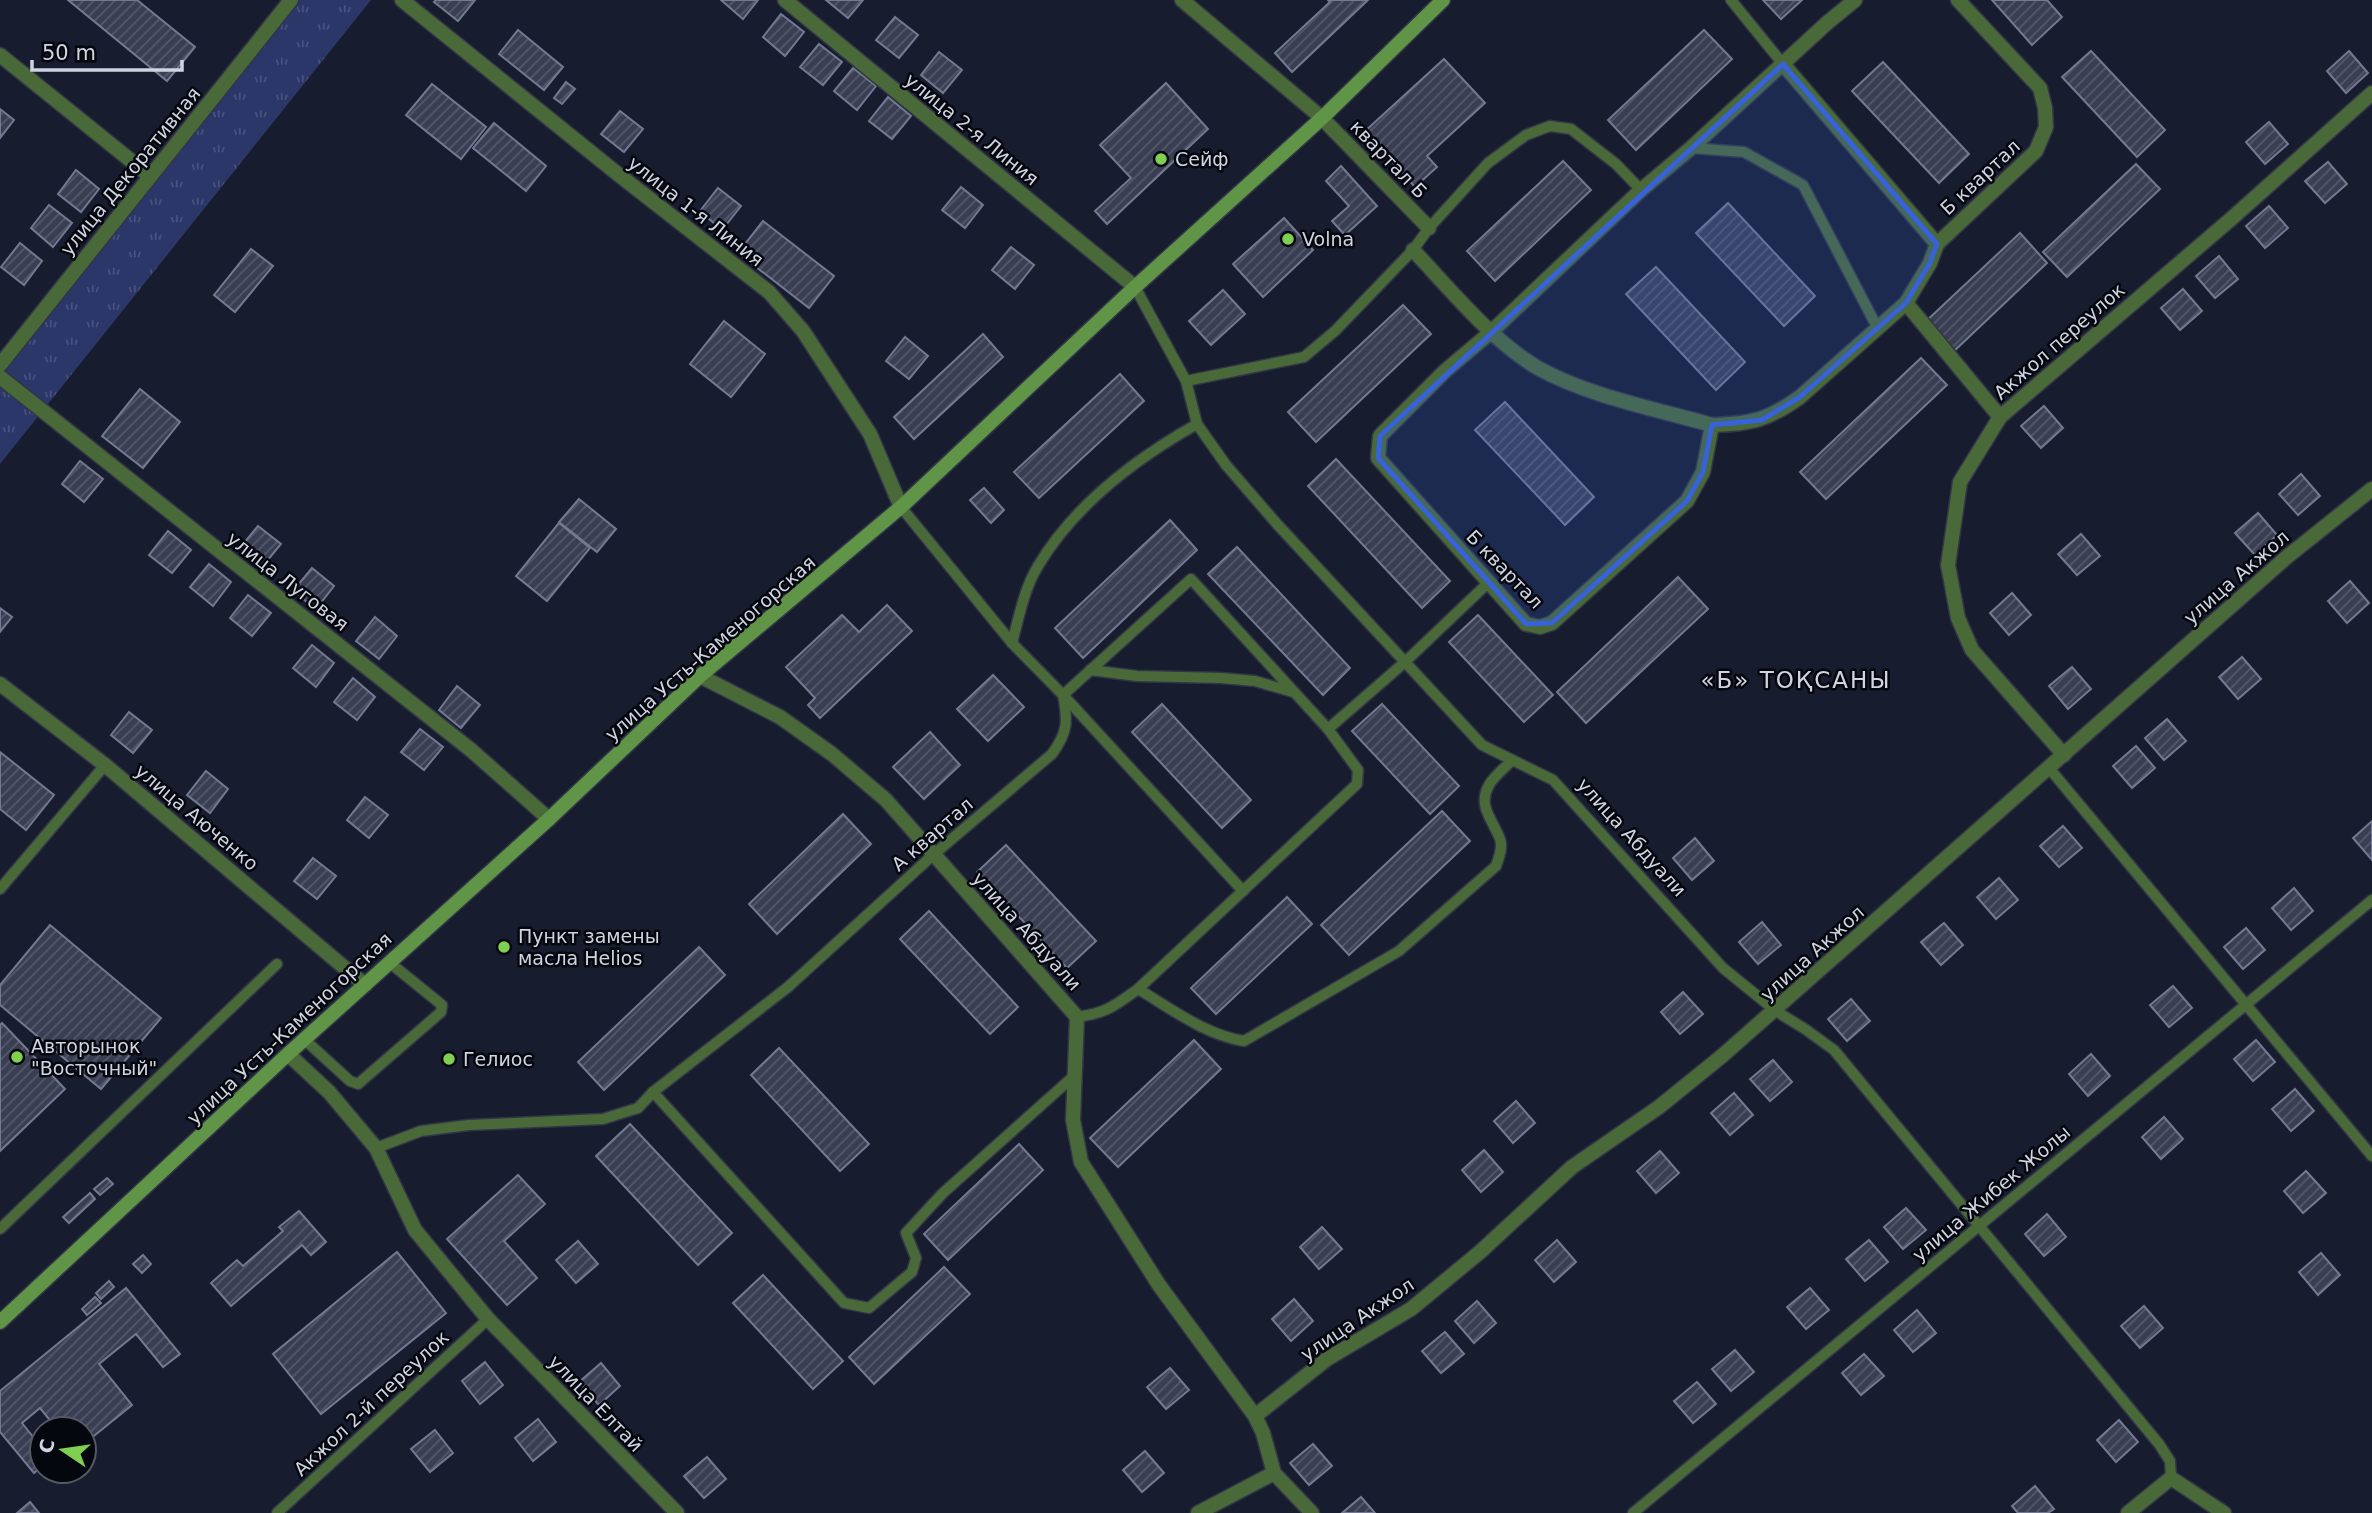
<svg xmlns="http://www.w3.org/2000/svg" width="2372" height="1513" font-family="'DejaVu Sans',sans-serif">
<defs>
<pattern id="grass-tufts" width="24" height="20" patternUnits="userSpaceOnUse" patternTransform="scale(1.75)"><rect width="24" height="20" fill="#2b3669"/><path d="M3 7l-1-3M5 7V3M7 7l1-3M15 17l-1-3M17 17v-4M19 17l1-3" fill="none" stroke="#49527e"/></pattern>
<pattern id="building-hatch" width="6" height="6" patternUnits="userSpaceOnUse" patternTransform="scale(1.75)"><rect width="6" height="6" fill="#393e53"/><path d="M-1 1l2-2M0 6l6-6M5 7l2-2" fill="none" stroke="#55596b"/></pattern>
</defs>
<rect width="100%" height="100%" fill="#171c2e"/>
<path fill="url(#grass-tufts)" d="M295,0H371L0,464V367Z"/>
<g fill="url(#building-hatch)" stroke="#727990" stroke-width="2">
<path d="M68,0H137L195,47L167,81Z"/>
<path d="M436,0H475L458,21L434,2Z"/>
<path d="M721,0H758L743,19Z"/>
<path d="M826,0H863L848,18Z"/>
<path d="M1328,0H1368L1292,72L1275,53L1330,2Z"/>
<path d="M1763,0H1802L1781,19Z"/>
<path d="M1992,0H2047L2062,17L2032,45Z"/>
<path d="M781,14L804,32L785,56L763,37Z"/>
<path d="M895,17L918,35L899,58L876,40Z"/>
<path d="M518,30L563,67L544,90L499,54Z"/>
<path d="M1704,30L1732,59L1636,150L1608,120Z"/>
<path d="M819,44L842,62L823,85L800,67Z"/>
<path d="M2091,51L2165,130L2137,157L2062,77Z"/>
<path d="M2349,51L2368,73L2346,93L2327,71Z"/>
<path d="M939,52L962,70L943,93L921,75Z"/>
<path d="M1444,59L1485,103L1427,156L1437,167L1415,187L1364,132Z"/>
<path d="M1883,62L1969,154L1939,183L1852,91Z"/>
<path d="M853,68L876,86L857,110L834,91Z"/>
<path d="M566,82L575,89L562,104L554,98Z"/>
<path d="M1166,83L1208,129L1107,224L1095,211L1131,178L1100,145Z"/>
<path d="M432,84L486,127L461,159L406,115Z"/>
<path d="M888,97L911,116L892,139L869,121Z"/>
<path d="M0,109L14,120L0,138Z"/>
<path d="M620,111L643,129L624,152L601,134Z"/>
<path d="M2269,122L2288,144L2265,164L2246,142Z"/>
<path d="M494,123L546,166L526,191L473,148Z"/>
<path d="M1563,161L1591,190L1495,281L1467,251Z"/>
<path d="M2328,162L2347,184L2325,203L2305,181Z"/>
<path d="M2136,164L2160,189L2067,277L2043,252Z"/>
<path d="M1341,166L1377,206L1345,235L1332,221L1349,206L1326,181Z"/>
<path d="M76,170L99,189L81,212L58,194Z"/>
<path d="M961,187L983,205L965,228L942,210Z"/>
<path d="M718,188L741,206L722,230L700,211Z"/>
<path d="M1728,203L1815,296L1784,326L1696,233Z"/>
<path d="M49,205L72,223L53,247L31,228Z"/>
<path d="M2269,206L2288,228L2265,248L2246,226Z"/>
<path d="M1284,218L1313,250L1263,297L1233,264Z"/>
<path d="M763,221L834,276L809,308L738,253Z"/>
<path d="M2020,233L2047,263L1952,353L1924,323Z"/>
<path d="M20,243L42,261L24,285L1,267Z"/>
<path d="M1011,247L1034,265L1015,289L992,270Z"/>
<path d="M251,249L273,266L235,312L214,295Z"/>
<path d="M2219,256L2238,279L2215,298L2196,276Z"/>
<path d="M1656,267L1745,362L1716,390L1626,294Z"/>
<path d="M2183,289L2202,311L2180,330L2161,308Z"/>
<path d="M1223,290L1245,314L1211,345L1189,321Z"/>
<path d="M1403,305L1431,334L1316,442L1288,412Z"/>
<path d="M724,321L765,354L731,397L690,364Z"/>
<path d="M983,334L1003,357L914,439L894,417Z"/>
<path d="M905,337L928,356L909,379L886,361Z"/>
<path d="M1921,358L1947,385L1826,499L1800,472Z"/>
<path d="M1120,374L1144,401L1039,498L1014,472Z"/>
<path d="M140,389L180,422L143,468L102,436Z"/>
<path d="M1505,402L1594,497L1565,525L1475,430Z"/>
<path d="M2044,406L2063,428L2041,448L2021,426Z"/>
<path d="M1336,459L1450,581L1422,608L1308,486Z"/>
<path d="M80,461L103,479L84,502L62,484Z"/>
<path d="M2301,474L2320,496L2298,515L2279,494Z"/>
<path d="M984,488L1004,510L991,523L970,500Z"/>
<path d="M579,499L616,529L597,552L559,522Z"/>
<path d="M2258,513L2277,535L2255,555L2235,533Z"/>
<path d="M1170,520L1197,550L1083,658L1055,628Z"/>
<path d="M559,523L590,548L547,601L516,576Z"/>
<path d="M258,526L281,544L262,567L239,549Z"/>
<path d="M168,531L191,550L172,573L149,555Z"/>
<path d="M2081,534L2100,556L2077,575L2058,554Z"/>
<path d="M1237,547L1350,668L1323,695L1208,574Z"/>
<path d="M209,564L231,582L213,606L190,587Z"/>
<path d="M312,568L334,586L316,609L293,591Z"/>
<path d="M1678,577L1708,609L1586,723L1557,692Z"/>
<path d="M2350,581L2369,603L2347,623L2328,601Z"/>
<path d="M2012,593L2031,615L2009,635L1990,613Z"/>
<path d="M248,595L271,613L252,636L230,618Z"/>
<path d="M887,605L912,631L820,718L808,705L815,698L786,667L842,615L859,632Z"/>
<path d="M0,608L12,617L0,632Z"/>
<path d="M1478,615L1553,695L1524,722L1449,642Z"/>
<path d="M375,617L397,636L379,659L356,641Z"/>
<path d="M312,645L334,663L316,687L293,668Z"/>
<path d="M2242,657L2261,679L2238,699L2219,677Z"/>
<path d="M2072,667L2091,689L2068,709L2049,686Z"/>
<path d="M993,675L1024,707L988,741L957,709Z"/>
<path d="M353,678L375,697L357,720L334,702Z"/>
<path d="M457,686L480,705L461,728L439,710Z"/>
<path d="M1162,704L1251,800L1222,828L1132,732Z"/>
<path d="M1382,704L1459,786L1430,814L1352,731Z"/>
<path d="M129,712L152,730L133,753L111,735Z"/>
<path d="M2167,719L2186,741L2164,760L2145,738Z"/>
<path d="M420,729L443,747L424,770L401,752Z"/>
<path d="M930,732L960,765L924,799L893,767Z"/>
<path d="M2136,746L2155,768L2132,788L2113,766Z"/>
<path d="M0,752L54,795L26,830L0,809Z"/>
<path d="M206,771L228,789L210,813L187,795Z"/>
<path d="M365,797L388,815L369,838L347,820Z"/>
<path d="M1442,811L1470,841L1349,955L1321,925Z"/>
<path d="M843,814L871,844L777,934L749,904Z"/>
<path d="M2372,821V860L2353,838Z"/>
<path d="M2063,826L2082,848L2059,867L2040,846Z"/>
<path d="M1695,838L1714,861L1692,880L1673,858Z"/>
<path d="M1006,845L1096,941L1067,968L977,872Z"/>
<path d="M313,858L336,876L317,899L294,881Z"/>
<path d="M1999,878L2018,900L1996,919L1977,897Z"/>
<path d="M2294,888L2313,911L2291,930L2272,908Z"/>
<path d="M1287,897L1312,924L1216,1014L1191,988Z"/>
<path d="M929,911L1018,1007L990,1034L900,939Z"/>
<path d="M1762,922L1781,945L1758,964L1739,942Z"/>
<path d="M1944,923L1963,945L1941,965L1921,942Z"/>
<path d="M50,925L161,1018L101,1089L0,1005V985Z"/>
<path d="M2246,928L2265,950L2243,969L2224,947Z"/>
<path d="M699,947L725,975L604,1090L578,1062Z"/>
<path d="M2173,986L2192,1008L2169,1027L2150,1005Z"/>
<path d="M1683,992L1703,1014L1680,1034L1661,1012Z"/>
<path d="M1851,999L1870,1021L1847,1041L1828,1019Z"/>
<path d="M2,1023L65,1089L0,1151V1025Z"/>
<path d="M1194,1040L1221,1069L1118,1167L1090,1138Z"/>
<path d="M2256,1040L2275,1062L2253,1081L2234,1059Z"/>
<path d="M779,1048L869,1144L840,1171L751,1075Z"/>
<path d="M2091,1054L2110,1076L2088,1096L2069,1074Z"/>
<path d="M1773,1060L1792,1082L1770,1101L1750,1079Z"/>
<path d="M2295,1089L2314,1111L2291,1131L2272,1109Z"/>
<path d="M1734,1093L1753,1115L1730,1135L1711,1113Z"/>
<path d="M1516,1101L1535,1123L1513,1143L1494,1121Z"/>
<path d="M2164,1117L2183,1139L2161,1159L2142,1137Z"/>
<path d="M630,1124L732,1233L698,1265L596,1156Z"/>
<path d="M1019,1144L1043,1170L948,1260L924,1234Z"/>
<path d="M1484,1150L1503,1172L1481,1192L1462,1170Z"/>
<path d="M1660,1151L1679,1173L1656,1193L1637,1171Z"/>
<path d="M2306,1171L2326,1193L2303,1213L2284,1191Z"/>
<path d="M518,1175L545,1204L504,1241L537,1278L507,1305L447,1239Z"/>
<path d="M107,1178L113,1184L100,1195L94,1189Z"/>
<path d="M90,1193L95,1199L69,1223L63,1217Z"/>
<path d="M1906,1208L1926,1230L1903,1249L1884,1227Z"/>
<path d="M299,1211L326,1242L311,1255L302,1245L231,1306L211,1283L237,1260L243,1266L283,1231L279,1227Z"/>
<path d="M2047,1214L2066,1237L2044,1256L2025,1234Z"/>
<path d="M1322,1227L1342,1249L1319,1269L1300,1247Z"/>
<path d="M1557,1240L1576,1262L1554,1282L1535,1260Z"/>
<path d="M1869,1240L1888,1262L1865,1281L1846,1259Z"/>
<path d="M578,1241L598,1264L576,1283L556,1260Z"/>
<path d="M397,1252L446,1313L321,1414L273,1354Z"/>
<path d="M2321,1253L2340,1275L2318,1295L2299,1272Z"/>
<path d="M143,1255L151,1264L142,1273L133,1264Z"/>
<path d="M944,1267L970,1294L874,1384L849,1357Z"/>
<path d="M763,1275L843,1361L813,1389L733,1303Z"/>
<path d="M109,1281L114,1287L101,1299L96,1293Z"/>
<path d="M126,1288L180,1354L163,1367L136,1334L99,1364L132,1405L84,1444V1429H57L40,1408L22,1423L42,1448V1466L34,1473L0,1432V1391Z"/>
<path d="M1810,1288L1829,1310L1806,1329L1787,1307Z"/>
<path d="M95,1297L101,1303L87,1315L82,1309Z"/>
<path d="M1294,1299L1313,1321L1291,1341L1272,1319Z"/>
<path d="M1477,1301L1496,1323L1474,1343L1455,1321Z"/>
<path d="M2144,1306L2163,1328L2140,1348L2121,1326Z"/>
<path d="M1917,1310L1936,1333L1913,1352L1894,1330Z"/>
<path d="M1445,1332L1464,1354L1441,1373L1422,1351Z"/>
<path d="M1735,1350L1754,1372L1731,1391L1712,1369Z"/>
<path d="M1864,1354L1884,1376L1861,1395L1842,1373Z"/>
<path d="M485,1362L503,1385L480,1404L462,1381Z"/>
<path d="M601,1363L620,1386L599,1405L579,1382Z"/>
<path d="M1170,1368L1189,1390L1166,1409L1147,1387Z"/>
<path d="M1697,1382L1716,1404L1693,1423L1674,1401Z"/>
<path d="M538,1419L556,1442L533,1461L515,1438Z"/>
<path d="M2119,1420L2138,1442L2116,1462L2097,1440Z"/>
<path d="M435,1430L453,1453L430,1472L411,1449Z"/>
<path d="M1313,1444L1332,1466L1309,1485L1290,1463Z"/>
<path d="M1145,1451L1164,1473L1142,1492L1123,1470Z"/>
<path d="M707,1457L726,1479L704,1498L684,1476Z"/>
<path d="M2035,1486L2054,1509L2048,1513H2018L2012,1506Z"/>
<path d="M1361,1497L1375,1513H1342Z"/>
<path d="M30,1502L39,1513H17Z"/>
</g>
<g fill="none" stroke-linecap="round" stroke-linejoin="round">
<g stroke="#313647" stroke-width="13">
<g id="lane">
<path d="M1731,0L1783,64"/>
<path d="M1691,148L1744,152L1803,185L1877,327"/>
<path d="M1135,287L1186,381L1197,424L1226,465L1277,524L1482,745L1553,780L1723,968L1776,1011L1805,1029L1834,1050L2159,1444L2170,1461L2171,1478"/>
<path d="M1186,381L1304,357L1335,331L1413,250L1429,228L1488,163L1526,135L1550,126L1571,129L1616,164L1641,190"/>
<path d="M901,507L1012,643L1063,695L1243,891"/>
<path d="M1012,643C1019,617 1024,589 1038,566C1075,504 1135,459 1197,424"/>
<path d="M1090,670L1137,676L1221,678L1255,681L1293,692"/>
<path d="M1328,729L1405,662L1488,583"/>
<path d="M2049,768L2372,1156"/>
<path d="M0,889L105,765"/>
<path d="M1138,989C1172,1009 1205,1035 1244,1041L1399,951L1496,866C1499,858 1503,847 1500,839C1493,820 1477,806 1489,785C1494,776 1505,768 1512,760"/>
<path d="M305,1040L350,1081L358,1084L441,1012L442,1005L389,962"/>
<path d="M653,1092L844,1303L869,1308L912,1272L916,1258L906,1233L943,1193L1075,1075"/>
<path d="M376,1148L421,1131L469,1125L603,1119L638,1108L653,1092L788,987L933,855L1052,754C1068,732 1068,721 1063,695L1191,579L1328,729L1358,770L1357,784L1138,989C1114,1006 1107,1013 1077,1017"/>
<path d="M0,1229L277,964"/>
<path d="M277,1513L488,1319"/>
<path d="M1633,1513L2372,900"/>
</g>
</g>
<g stroke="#313647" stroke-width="17">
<g id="street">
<path d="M402,0L619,175L769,292L803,331L870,434L901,507"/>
<path d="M785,0L1135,287"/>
<path d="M1182,0L1322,118L1429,228"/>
<path d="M1855,0L1827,23L1691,148L1641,190L1491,332L1445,371L1380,436L1378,458L1526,624L1540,627L1552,623L1687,501L1703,472L1712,425C1751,424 1768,420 1800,397L1906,303L1930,263L1937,244L2036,151L2046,127L2045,108L2040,88L1958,0"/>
<path d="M0,55L150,176"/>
<path d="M1783,64L1937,244"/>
<path d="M1413,250C1450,289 1492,341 1538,368C1588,396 1656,409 1712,425"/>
<path d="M1906,303L2000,417"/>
<path d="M0,365L291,0"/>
<path d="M0,377L471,750L549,819"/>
<path d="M700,676L780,717L832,754L886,800L1077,1017L1073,1120L1081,1162L1159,1285L1255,1416L1263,1433L1274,1473L1312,1513"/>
<path d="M0,684L105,765L365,985"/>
<path d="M2064,755L1972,650L1958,618L1948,565L1960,482L2000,417L2231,219L2372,93"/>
<path d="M288,1054L329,1092L376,1148L415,1230L488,1319L677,1513"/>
<path d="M1255,1416L1327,1359L1411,1309L1480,1252L1572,1167L1659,1107L1722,1056L2288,556L2372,489"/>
<path d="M1198,1513L1274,1473"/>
<path d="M2128,1513L2171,1478L2224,1513"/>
</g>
</g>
<g stroke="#313647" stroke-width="17">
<path id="secondary" d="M0,1322L288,1054L549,819L700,676L901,507L1135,287L1322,118L1443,0"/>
</g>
<use href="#lane" stroke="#496939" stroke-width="10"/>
<use href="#street" stroke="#496939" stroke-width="14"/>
<use href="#secondary" stroke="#609446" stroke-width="14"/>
</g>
<path fill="#3862d9" fill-opacity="0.2" stroke="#3862d9" stroke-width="5" stroke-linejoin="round" d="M1783,64L1937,244L1930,263L1906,303L1800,397L1762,420L1712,425L1703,472L1687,501L1552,623L1526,624L1378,458L1380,436Z"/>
<g fill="#7fd052" stroke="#05070e" stroke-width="2.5">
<circle cx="1161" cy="159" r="7"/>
<circle cx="1288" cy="239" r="7"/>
<circle cx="504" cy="947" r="7"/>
<circle cx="17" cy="1057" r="7"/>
<circle cx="449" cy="1059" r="7"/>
</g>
<g text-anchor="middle" stroke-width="5" stroke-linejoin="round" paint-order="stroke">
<g font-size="19" fill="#d0d4e1" stroke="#05070e">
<text transform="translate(972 129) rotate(39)" y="7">улица 2-я Линия</text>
<text transform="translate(1389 159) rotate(46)" y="7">квартал Б</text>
<text transform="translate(130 171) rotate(-51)" y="7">улица Декоративная</text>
<text transform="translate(1980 177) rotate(-43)" y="7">Б квартал</text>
<text transform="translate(696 211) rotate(38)" y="7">улица 1-я Линия</text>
<text transform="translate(2059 341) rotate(-41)" y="7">Акжол переулок</text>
<text transform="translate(1505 569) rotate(46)" y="7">Б квартал</text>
<text transform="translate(2236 577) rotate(-41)" y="7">улица Акжол</text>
<text transform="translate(288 581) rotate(38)" y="7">улица Луговая</text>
<text transform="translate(710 648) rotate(-41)" y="7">улица Усть-Каменогорская</text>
<text transform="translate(197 817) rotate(40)" y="7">улица Аюченко</text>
<text transform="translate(932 834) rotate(-41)" y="7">А квартал</text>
<text transform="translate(1632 837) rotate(48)" y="7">улица Абдуали</text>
<text transform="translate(1027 931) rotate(48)" y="7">улица Абдуали</text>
<text transform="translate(1812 953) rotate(-42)" y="7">улица Акжол</text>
<text transform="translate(289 1028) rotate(-43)" y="7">улица Усть-Каменогорская</text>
<text transform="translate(1991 1193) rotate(-40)" y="7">улица Жибек Жолы</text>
<text transform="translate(1357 1319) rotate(-34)" y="7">улица Акжол</text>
<text transform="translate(371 1403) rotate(-43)" y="7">Акжол 2-й переулок</text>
<text transform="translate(596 1403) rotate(46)" y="7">улица Елтай</text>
</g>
<g font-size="19" fill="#d0d4e1" stroke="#05070e" text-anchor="start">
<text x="1175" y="166">Сейф</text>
<text x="1302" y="246">Volna</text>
<text x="518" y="943">Пункт замены<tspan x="518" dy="22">масла Helios</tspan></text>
<text x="31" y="1053">Авторынок<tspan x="31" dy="22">"Восточный"</tspan></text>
<text x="463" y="1066">Гелиос</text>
</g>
<g font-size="23" letter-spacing="2" fill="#d0d4e1" stroke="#05070e">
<text x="1796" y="688">«Б» ТОҚСАНЫ</text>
</g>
</g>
<g transform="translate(63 1450) rotate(283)"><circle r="33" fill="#05070e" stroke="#565962" stroke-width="2"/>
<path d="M0-5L12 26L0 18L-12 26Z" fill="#7fd052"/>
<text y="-10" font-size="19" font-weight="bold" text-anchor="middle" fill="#d0d4e1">С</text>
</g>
<path d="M32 60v10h150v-10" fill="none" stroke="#d0d4e1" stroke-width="3.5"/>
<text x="42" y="60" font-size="21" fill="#d0d4e1" stroke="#05070e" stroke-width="5" paint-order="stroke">50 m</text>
</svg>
